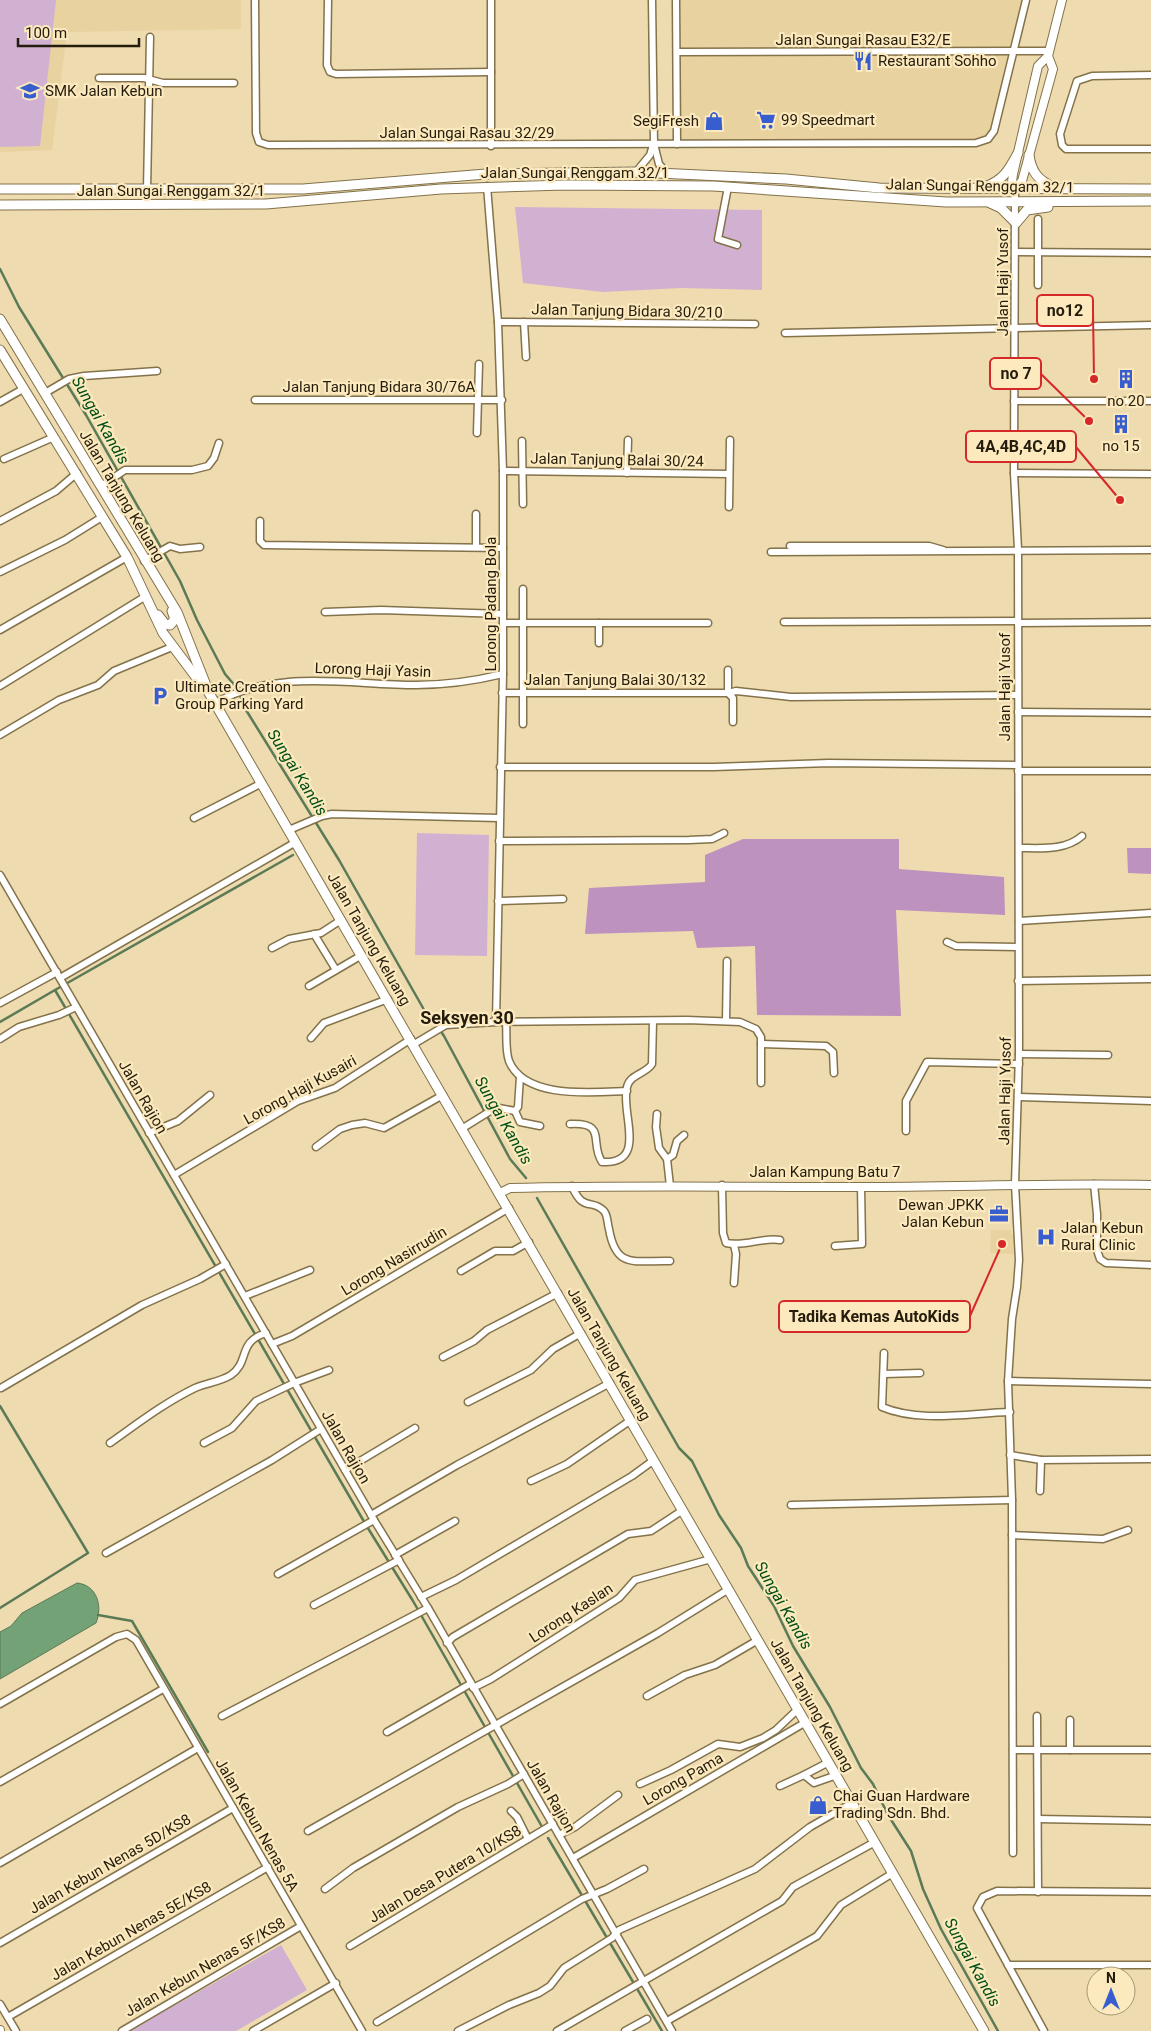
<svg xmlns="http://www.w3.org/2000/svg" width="1151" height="2031" font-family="Roboto,sans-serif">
<rect width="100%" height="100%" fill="#efdbb0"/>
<g fill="#e8d29f">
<path d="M0,0H241V29L67,32L52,150L0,152Z"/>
<path d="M680,0H1024L992,128L986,136L974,140H680Z"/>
<path d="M991,1230H1011V1234H1014V1254L990,1253Z"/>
</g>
<g fill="#d1b1d1">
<path d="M0,0H56L40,146L0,147Z"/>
<path d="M515,207L762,210V290L681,288L603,292L523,283Z"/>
<path d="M417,833L489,835L487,956L415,955Z"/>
<path d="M281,1945L307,1990L236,2031H129Z"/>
</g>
<g fill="#be92be">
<path d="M743,839H899V869L1004,877L1005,915L896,910L901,1016L757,1015L755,946L697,948L693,931L585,934L589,888L705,882V855Z"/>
<path d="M1127,848H1151V874L1128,873Z"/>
</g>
<path fill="#73a276" stroke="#5b7a56" d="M77,1583C97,1585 103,1606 96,1623L0,1679V1632L11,1626L22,1613Z"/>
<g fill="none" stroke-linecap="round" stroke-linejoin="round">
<g stroke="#5b7a56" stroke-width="2.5">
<path d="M0,269L19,307L86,415L180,581L197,620L225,674L237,688L246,710L339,860L427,1015L436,1024L444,1036L510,1159L526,1178"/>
<path d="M55,990L293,855"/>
<path d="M0,1022L55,990L366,1525L413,1601L541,1825"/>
<path d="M537,1198L679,1448L692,1461L719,1515L741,1548L748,1566L774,1606L793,1646L830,1707L861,1768L873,1784L888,1815L911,1851L923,1889L941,1929L998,2031"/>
<path d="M0,1406L88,1553L0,1608"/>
<path d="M98,1615L132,1621L208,1752"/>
<path d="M548,1838L662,2031"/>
</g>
<g stroke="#83724a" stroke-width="9">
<g id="minor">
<path d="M255,0L256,133L259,142L268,145L976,143L988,139L994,131L1026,0"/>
<path d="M328,0L327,65L330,72L336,74L491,72"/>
<path d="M652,0L654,144L659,164L667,173"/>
<path d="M676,0L677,144"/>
<path d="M677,52L1049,51"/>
<path d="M1151,75L1092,76L1077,81L1060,134L1062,145L1066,149H1151"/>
<path d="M99,78H144L163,83H234"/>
<path d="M491,146V0"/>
<path d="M636,172L650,155L653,145"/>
<path d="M487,186L498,322L503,471V674L496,1022"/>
<path d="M728,187L718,239L737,245"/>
<path d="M147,190L150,37"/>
<path d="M1038,219V285"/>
<path d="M1015,252L1151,253"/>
<path d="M498,322L755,324"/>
<path d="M524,322L526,357"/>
<path d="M785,333L1151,325"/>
<path d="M45,393L69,379L84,376L157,371"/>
<path d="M255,400H502"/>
<path d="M1014,401H1151"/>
<path d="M0,402L23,389"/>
<path d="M477,433L479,364"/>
<path d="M522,441L523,504"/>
<path d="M4,459L54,437"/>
<path d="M503,471L729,474"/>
<path d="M627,473L628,440"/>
<path d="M1014,473L1151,474"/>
<path d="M101,486L125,470H192L208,466L214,458L219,443"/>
<path d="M729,507L730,440"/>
<path d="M476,514V547"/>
<path d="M0,521L56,491L77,473"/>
<path d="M260,521V541L264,545L503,548"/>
<path d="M790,546H929L943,550"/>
<path d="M771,552L1151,550"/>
<path d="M144,561L170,546L180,549L200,547"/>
<path d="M0,572L65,540L102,517"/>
<path d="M325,612L381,610L503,614"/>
<path d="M784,622L1018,621"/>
<path d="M503,623H708"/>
<path d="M1018,623L1151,622"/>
<path d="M0,630L127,557"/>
<path d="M599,643V623"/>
<path d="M728,670V693L733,698V722"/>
<path d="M0,686L146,596"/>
<path d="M502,693H728L736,691L791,697L1017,695"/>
<path d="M215,703C277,668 349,685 416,685C446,685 474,681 503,674"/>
<path d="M1018,712L1151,713"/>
<path d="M523,724V589"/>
<path d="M0,735L59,700L98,685L114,671L172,647"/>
<path d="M500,767H714L829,763L1018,765"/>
<path d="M1018,771H1151"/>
<path d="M194,818L262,783"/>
<path d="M289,830L322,816L332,814L499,818"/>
<path d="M499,841L689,840L712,839L724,833"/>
<path d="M1019,848C1040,848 1065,851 1082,836"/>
<path d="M0,875L374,1520L428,1608L672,2031"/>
<path d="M498,901L563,899"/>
<path d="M1019,921L1151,913"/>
<path d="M314,934L336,970"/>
<path d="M947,942L956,946L1018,947"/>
<path d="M272,948L289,939L321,933L341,920"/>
<path d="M60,978L296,842"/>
<path d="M1018,981L1151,979"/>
<path d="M309,986L362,955"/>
<path d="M0,1003L57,972"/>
<path d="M726,1021L727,961"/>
<path d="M506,1022C507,1034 505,1050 509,1061C525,1100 593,1092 627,1091"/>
<path d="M311,1038L324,1023L388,999"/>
<path d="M0,1039L19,1027L59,1015L76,1007"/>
<path d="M414,1044L446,1025L496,1022L687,1020L740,1022L756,1029L761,1037V1083"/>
<path d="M761,1044L826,1046L833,1052L834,1073"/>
<path d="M1019,1054L1108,1055"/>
<path d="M1019,1097L1151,1101"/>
<path d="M515,1111L520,1122L540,1126"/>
<path d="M657,1114L656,1127L659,1148L667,1159L670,1186"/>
<path d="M570,1124C608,1122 589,1143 602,1162C649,1165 620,1112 627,1087C630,1074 646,1074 652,1064L653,1021"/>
<path d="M463,1128L492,1110L499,1108L515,1111L518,1107L520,1077"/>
<path d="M906,1131V1101L927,1062L1019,1064"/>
<path d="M149,1133L178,1121L210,1095"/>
<path d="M316,1147L340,1129L352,1125L365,1123L384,1128L443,1095"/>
<path d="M667,1159L673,1155L677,1141L684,1135"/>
<path d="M174,1175L298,1101L335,1088L411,1039"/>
<path d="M1094,1184L1097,1214V1250L1100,1259L1106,1263L1151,1265"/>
<path d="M722,1185L723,1233L726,1243C745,1247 762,1237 780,1240"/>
<path d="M572,1186C583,1213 592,1198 604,1211C608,1216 607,1222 609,1229C616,1270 635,1260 670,1261"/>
<path d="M835,1246L862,1244L861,1187"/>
<path d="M461,1271L495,1251H513L529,1242"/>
<path d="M734,1283L736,1254L734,1245"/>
<path d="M245,1296L310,1270"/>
<path d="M272,1344L292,1336L509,1208"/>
<path d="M884,1353L882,1407C920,1423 969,1413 1010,1412"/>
<path d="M443,1357L474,1341L487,1330L558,1293"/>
<path d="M884,1374L920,1373"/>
<path d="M1008,1381L1151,1384"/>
<path d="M1,1388L142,1305L200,1279L226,1264"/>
<path d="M468,1402L531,1370L553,1349L581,1333"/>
<path d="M110,1443C137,1424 164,1403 195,1388C206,1383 220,1382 231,1375C250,1362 237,1342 266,1333"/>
<path d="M204,1443L232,1428L256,1401L294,1383L329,1370"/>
<path d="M1010,1455L1041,1460L1151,1459"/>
<path d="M345,1470L415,1428"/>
<path d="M531,1481L567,1464L631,1420"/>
<path d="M1040,1491L1041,1460"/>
<path d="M791,1505L1012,1500"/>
<path d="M371,1515L457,1465L610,1383"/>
<path d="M1012,1535L1103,1539L1128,1530"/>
<path d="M106,1553L272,1460L321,1429"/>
<path d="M395,1555L455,1521"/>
<path d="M278,1574L374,1520"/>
<path d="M421,1597L456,1580L632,1476L654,1460"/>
<path d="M314,1605L399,1560"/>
<path d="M447,1643L453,1637L628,1534L651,1531L683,1510"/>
<path d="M473,1688L491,1679L619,1598L635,1580L711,1559"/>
<path d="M647,1696L685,1675L715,1665L758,1640"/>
<path d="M0,1704L116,1637L127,1634L136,1640L362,2031"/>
<path d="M222,1716L428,1608"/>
<path d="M1037,1716L1038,1892"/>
<path d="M1070,1720V1750"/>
<path d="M387,1732L470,1684"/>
<path d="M1013,1750H1151"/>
<path d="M829,1762L804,1775L814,1783L837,1775"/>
<path d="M0,1782L163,1689"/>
<path d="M640,1784L671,1770L718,1744L740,1747L763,1738L776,1730L798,1709"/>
<path d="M780,1786L804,1775"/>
<path d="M511,1811L517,1817L528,1839"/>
<path d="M1038,1819L1151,1821"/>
<path d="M308,1831L658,1633L729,1589"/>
<path d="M559,1835L575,1827L618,1795"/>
<path d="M1013,1853L1012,1500L1008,1381L1012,1319L1017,1287L1019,1260L1015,1184L1019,1054L1018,549L1014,473L1015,189"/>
<path d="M573,1858L806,1722"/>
<path d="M0,1863L198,1748"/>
<path d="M325,1889L353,1868L458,1807L508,1784L524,1774"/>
<path d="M0,1943L233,1808"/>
<path d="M350,1946L553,1824"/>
<path d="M1008,1965H1151"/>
<path d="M0,2004L16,2031"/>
<path d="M8,2017L268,1867"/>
<path d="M667,2021L817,1936L841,1905L893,1873"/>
<path d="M377,2022L582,1899L607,1889L644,1869"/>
<path d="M122,2031L301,1926"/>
<path d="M253,2031L336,1983"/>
<path d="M458,2031L509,2005L539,1993L550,1986L564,1968L612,1938L619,1930L755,1869L810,1827L852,1803"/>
<path d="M557,2031L782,1901L793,1887L875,1842"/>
<path d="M625,2031L647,2019"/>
<path d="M1044,2031L977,1908L983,1897L997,1891L1151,1892"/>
</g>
</g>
<g stroke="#83724a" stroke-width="10">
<g id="tertiary">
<path d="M1048,56L1053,69L1022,181L1015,189L1012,182L1013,174L1038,66L1048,56L1062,0"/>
<path d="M500,1193L510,1188C627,1185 743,1187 860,1187C957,1187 1054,1183 1151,1185"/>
<path d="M0,2030V2031"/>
</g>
</g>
<g stroke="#83724a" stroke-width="11">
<g id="secondary">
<path d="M1029,155C1031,171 1038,181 1054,187"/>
<path d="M984,187C1003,181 1009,170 1018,153"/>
<path d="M0,189H303L486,174L636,172L786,179L879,188L1151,189"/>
<path d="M990,203L1001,208L1016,223L1027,210L1048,207"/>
<path d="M0,205L266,204L441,189L564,185L713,186L946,202L1151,201"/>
<path d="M0,319L177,612L209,693L984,2031"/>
<path d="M0,350L127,557L163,633L202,685"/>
<path d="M158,615L165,624L170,625L175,619L172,611"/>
</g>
</g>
<use href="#minor" stroke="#fff" stroke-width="6"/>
<use href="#tertiary" stroke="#fff" stroke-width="8"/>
<use href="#secondary" stroke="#fff" stroke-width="9"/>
</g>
<defs>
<g id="restaurant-bare" transform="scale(1.5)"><path d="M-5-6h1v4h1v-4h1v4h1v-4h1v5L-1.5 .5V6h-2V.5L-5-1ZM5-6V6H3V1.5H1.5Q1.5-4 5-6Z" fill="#385dce" stroke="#fce9bd" stroke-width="2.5" paint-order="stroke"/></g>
<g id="school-bare" transform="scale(1.5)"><path d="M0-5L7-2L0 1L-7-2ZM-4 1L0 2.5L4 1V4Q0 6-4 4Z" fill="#385dce" stroke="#fce9bd" stroke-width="2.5" paint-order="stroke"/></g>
<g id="supermarket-bare" transform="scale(1.5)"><path d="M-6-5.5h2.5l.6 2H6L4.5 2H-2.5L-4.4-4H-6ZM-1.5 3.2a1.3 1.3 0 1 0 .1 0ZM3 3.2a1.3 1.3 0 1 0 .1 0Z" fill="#385dce" stroke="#fce9bd" stroke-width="2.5" paint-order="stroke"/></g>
<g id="shop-bare" transform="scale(1.5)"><path d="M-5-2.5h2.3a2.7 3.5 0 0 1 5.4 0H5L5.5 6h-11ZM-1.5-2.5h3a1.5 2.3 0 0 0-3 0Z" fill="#385dce" stroke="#fce9bd" stroke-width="2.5" paint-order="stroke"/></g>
<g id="building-bare" transform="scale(1.5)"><path d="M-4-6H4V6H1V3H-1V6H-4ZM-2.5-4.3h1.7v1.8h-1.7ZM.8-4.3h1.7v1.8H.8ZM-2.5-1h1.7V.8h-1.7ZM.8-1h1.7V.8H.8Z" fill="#385dce" stroke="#fce9bd" stroke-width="2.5" paint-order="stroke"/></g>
<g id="parking-bare" transform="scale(1.5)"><path d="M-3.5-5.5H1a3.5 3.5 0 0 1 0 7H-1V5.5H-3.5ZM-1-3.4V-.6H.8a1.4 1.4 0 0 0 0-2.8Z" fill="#385dce" stroke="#fce9bd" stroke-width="2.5" paint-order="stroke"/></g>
<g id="office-bare" transform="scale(1.5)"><path d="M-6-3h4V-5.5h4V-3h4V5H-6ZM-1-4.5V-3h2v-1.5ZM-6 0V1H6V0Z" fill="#385dce" stroke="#fce9bd" stroke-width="2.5" paint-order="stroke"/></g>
<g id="hospital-bare" transform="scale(1.5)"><path d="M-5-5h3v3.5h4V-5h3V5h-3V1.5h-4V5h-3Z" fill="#385dce" stroke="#fce9bd" stroke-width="2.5" paint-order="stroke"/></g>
</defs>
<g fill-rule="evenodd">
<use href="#restaurant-bare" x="863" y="61"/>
<use href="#school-bare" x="30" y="91"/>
<use href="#supermarket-bare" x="766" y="120"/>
<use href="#shop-bare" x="714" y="121"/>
<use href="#building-bare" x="1126" y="379"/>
<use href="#building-bare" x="1121" y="424"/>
<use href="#parking-bare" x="160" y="696"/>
<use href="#office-bare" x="999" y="1214"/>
<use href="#hospital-bare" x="1046" y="1237"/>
<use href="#shop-bare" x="818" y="1805"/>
</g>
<g text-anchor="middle" stroke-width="4.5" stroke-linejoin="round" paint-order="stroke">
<g font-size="15" fill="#241c0c" stroke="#fce9bd">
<text x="863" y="45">Jalan Sungai Rasau E32/E</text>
<text x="467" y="138">Jalan Sungai Rasau 32/29</text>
<text x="575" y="178">Jalan Sungai Renggam 32/1</text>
<text transform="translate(980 186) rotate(1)" y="5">Jalan Sungai Renggam 32/1</text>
<text x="171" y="196">Jalan Sungai Renggam 32/1</text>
<text transform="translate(1003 282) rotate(-90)" y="5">Jalan Haji Yusof</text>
<text transform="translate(627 311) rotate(1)" y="5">Jalan Tanjung Bidara 30/210</text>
<text x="379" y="392">Jalan Tanjung Bidara 30/76A</text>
<text transform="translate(617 460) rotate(1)" y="5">Jalan Tanjung Balai 30/24</text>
<text transform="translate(122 496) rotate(59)" y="5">Jalan Tanjung Keluang</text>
<text transform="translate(491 604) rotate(-90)" y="5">Lorong Padang Bola</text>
<text transform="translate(373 670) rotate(2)" y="5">Lorong Haji Yasin</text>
<text x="615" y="685">Jalan Tanjung Balai 30/132</text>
<text transform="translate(1005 687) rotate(-90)" y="5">Jalan Haji Yusof</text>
<text transform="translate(369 939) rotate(60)" y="5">Jalan Tanjung Keluang</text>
<text transform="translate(300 1090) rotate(-29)" y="5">Lorong Haji Kusairi</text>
<text transform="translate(1005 1091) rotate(-89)" y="5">Jalan Haji Yusof</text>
<text transform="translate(143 1097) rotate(60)" y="5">Jalan Rajion</text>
<text x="825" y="1177">Jalan Kampung Batu 7</text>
<text transform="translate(394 1261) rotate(-31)" y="5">Lorong Nasirrudin</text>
<text transform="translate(609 1354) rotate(60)" y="5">Jalan Tanjung Keluang</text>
<text transform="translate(346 1447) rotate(60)" y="5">Jalan Rajion</text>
<text transform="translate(571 1613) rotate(-33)" y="5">Lorong Kaslan</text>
<text transform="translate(812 1705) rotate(60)" y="5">Jalan Tanjung Keluang</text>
<text transform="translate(683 1779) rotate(-30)" y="5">Lorong Pama</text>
<text transform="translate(551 1796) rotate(60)" y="5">Jalan Rajion</text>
<text transform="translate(257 1825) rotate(60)" y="5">Jalan Kebun Nenas 5A</text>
<text transform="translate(110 1864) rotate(-30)" y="5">Jalan Kebun Nenas 5D/KS8</text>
<text transform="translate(445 1874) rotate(-31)" y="5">Jalan Desa Putera 10/KS8</text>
<text transform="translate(131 1931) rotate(-30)" y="5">Jalan Kebun Nenas 5E/KS8</text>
<text transform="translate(205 1967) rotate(-30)" y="5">Jalan Kebun Nenas 5F/KS8</text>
</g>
<g font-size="15" fill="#241c0c" stroke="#fce9bd" text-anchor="start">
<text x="878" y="66">Restaurant Sohho</text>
<text x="45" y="96">SMK Jalan Kebun</text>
<text x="781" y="125">99 Speedmart</text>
<text x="699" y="126" text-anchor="end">SegiFresh</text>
<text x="1126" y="406" text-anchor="middle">no 20</text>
<text x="1121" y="451" text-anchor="middle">no 15</text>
<text x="175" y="692">Ultimate Creation<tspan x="175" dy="17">Group Parking Yard</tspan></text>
<text x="984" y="1210" text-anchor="end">Dewan JPKK<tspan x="984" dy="17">Jalan Kebun</tspan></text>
<text x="1061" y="1233">Jalan Kebun<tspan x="1061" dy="17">Rural Clinic</tspan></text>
<text x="833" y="1801">Chai Guan Hardware<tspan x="833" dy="17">Trading Sdn. Bhd.</tspan></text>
</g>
<g font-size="16" font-style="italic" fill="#014f17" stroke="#fce9bd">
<text transform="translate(101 420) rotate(60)" y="6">Sungai Kandis</text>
<text transform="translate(298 772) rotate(58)" y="6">Sungai Kandis</text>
<text transform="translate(504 1120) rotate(60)" y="6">Sungai Kandis</text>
<text transform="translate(784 1605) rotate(60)" y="6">Sungai Kandis</text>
<text transform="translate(973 1962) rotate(61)" y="6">Sungai Kandis</text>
</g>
<g font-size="18" font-weight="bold" fill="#241c0c" stroke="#fce9bd">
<text x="467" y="1024">Seksyen 30</text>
</g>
</g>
<path fill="none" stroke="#d62828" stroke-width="2" d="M1094 379L1093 311M1089 421L1041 374M1120 500L1076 447M1002 1244L970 1316"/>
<g fill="#d62828" stroke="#fce9bd" stroke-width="2">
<circle cx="1094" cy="379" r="5"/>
<circle cx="1089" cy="421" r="5"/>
<circle cx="1120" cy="500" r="5"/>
<circle cx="1002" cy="1244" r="5"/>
</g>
<g fill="#fce9bd" stroke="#d62828" stroke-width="2">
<rect x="1037" y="295" width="56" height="31" rx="5"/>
<rect x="990" y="358" width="51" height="31" rx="5"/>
<rect x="966" y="431" width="110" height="31" rx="5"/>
<rect x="779" y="1301" width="191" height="31" rx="5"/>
</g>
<g font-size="16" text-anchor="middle" font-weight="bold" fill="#241c0c">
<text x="1065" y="316">no12</text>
<text x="1016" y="379">no 7</text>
<text x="1021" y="452">4A,4B,4C,4D</text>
<text x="874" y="1322">Tadika Kemas AutoKids</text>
</g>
<g transform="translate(1111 1991)"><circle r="24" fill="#fce9bd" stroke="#a69776"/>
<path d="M0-4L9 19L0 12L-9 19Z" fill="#385dce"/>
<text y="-8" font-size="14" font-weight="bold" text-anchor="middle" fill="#241c0c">N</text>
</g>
<path d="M18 38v8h121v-8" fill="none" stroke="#241c0c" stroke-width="2.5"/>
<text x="25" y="38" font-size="15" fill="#241c0c" stroke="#fce9bd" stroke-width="4" paint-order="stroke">100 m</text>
</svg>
